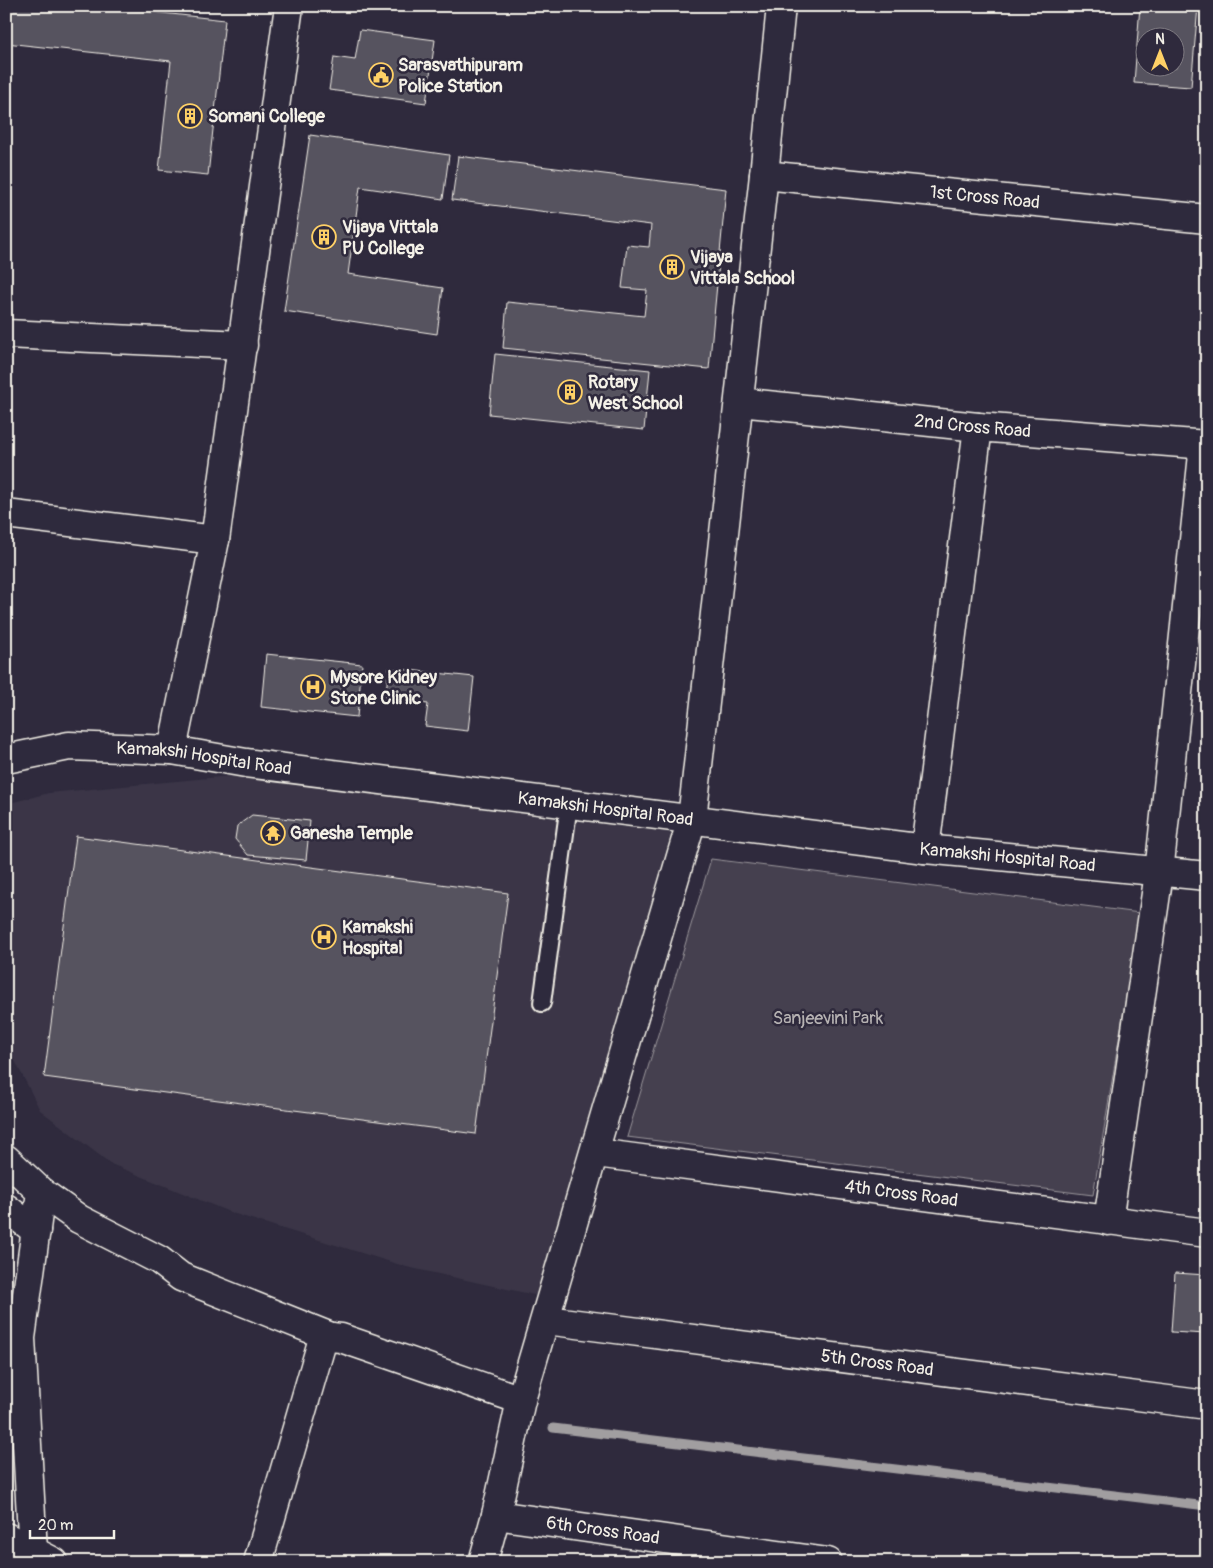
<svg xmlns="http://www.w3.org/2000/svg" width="1213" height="1568" font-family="Pangolin,sans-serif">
<rect width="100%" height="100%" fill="#2f2a3d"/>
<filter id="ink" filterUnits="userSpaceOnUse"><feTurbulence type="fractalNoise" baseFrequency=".02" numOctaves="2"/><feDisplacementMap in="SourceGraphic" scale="10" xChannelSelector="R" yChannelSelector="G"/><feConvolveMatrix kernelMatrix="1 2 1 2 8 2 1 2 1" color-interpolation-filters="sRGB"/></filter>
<g filter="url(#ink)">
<path fill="#3b3647" d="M241,775L672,830L539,1296L407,1267L232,1213L111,1164L40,1110L6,1043V804L49,793Z"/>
<path fill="#454050" stroke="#9c989c" d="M711,859L1140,913L1093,1195L627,1137Z"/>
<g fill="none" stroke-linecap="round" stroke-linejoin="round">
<path stroke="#a19ea0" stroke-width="9" d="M553,1428L1207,1506"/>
</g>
<g fill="#56525f" stroke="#f4f1e8" fill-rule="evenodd">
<path d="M6,6H99L225,20L208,175L159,170L171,61L6,43Z"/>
<path d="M1140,6H1198L1191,87L1134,83ZM1146,38H1176V68H1146Z"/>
<path d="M360,30L435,40L426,103L329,90L334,57L355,60Z"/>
<path d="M310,135L449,155L443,199L360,187L348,274L443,288L437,334L284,311Z"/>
<path d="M458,156L726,189L709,369L503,348L507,302L644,316L647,290L622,288L627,245L649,247L651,225L452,200Z"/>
<path d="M495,354L650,370L644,430L489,414Z"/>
<path d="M266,654L362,664L357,717L261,707Z"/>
<path d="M389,668L474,677L468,731L425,726L428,704L385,699Z"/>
<path d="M252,815L310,821L306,860L248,855L235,839L237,826Z"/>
<path d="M76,836L508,893L476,1134L44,1077Z"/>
<path d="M1175,1273L1207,1275V1334L1171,1332Z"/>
</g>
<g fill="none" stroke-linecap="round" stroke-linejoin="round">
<g stroke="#f4f1e8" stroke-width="20">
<path id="lane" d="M542,1003L569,804"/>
</g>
<g stroke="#f4f1e8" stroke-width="31">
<g id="street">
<path id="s1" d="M764,175L1207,219"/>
<path d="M6,334L243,345"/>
<path id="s2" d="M739,402L978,427L1207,445"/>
<path d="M6,514L215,540"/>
<path d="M172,750L215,540L289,6"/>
<path id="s3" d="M6,759L69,746L172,750L246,763L925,849L1207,876"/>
<path d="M925,849L978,427"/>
<path id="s4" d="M596,1153L1207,1233"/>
<path d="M6,1159L41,1192L21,1338L33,1551"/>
<path d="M41,1192L79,1219L159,1260L181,1277L331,1337"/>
<path d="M6,1208L36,1231"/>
<path d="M1108,1221L1159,873L1204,445"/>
<path id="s5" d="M546,1320L1207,1405"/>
<path id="s6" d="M496,1515L828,1562"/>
<path d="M6,1537L54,1562"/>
<path d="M258,1562L322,1342L331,1337L341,1338L521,1400"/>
<path d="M483,1562L496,1515L521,1400L692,819L764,175L781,6"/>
</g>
</g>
<use href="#lane" stroke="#2f2a3d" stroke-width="16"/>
<use href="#street" stroke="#2f2a3d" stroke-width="28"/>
</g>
</g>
<defs>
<g id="civic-ring" transform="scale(1.25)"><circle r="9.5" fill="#2f2a3d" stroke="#ffd166" stroke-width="1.5"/><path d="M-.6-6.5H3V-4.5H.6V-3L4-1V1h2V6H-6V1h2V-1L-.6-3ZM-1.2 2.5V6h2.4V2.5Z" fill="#ffd166"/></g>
<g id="building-ring" transform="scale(1.25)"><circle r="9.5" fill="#2f2a3d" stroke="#ffd166" stroke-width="1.5"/><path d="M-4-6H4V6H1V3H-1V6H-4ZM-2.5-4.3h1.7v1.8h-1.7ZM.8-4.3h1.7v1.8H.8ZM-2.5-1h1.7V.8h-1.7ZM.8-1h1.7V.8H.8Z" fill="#ffd166"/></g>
<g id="hospital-ring" transform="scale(1.25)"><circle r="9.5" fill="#2f2a3d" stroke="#ffd166" stroke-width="1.5"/><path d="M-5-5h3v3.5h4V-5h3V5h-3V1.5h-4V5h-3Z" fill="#ffd166"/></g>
<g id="temple-ring" transform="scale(1.25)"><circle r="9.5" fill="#2f2a3d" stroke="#ffd166" stroke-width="1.5"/><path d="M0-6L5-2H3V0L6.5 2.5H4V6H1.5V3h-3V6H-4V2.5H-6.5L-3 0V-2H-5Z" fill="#ffd166"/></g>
</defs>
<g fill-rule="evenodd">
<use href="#civic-ring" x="381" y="75"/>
<use href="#building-ring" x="190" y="116"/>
<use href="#building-ring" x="324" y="237"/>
<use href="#building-ring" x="672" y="267"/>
<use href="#building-ring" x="570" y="392"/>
<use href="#hospital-ring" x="313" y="687"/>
<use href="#temple-ring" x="273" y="833"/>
<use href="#hospital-ring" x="324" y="937"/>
</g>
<g text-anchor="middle" stroke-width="5" stroke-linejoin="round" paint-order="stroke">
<g font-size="18" font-weight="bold" fill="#f4f1e8" stroke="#2f2a3d" text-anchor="start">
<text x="398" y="71">Sarasvathipuram<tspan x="398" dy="21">Police Station</tspan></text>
<text x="208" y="122">Somani College</text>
<text x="342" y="233">Vijaya Vittala<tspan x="342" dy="21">PU College</tspan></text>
<text x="690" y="263">Vijaya<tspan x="690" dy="21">Vittala School</tspan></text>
<text x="588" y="388">Rotary<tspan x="588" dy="21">West School</tspan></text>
<text x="330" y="683">Mysore Kidney<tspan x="330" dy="21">Stone Clinic</tspan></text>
<text x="290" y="839">Ganesha Temple</text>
<text x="342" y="933">Kamakshi<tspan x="342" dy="21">Hospital</tspan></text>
</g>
<g font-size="18" fill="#f4f1e8" stroke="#2f2a3d">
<text dy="6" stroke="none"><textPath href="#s1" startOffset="222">1st Cross Road</textPath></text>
<text dy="6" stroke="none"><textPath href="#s2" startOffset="235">2nd Cross Road</textPath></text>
<text dy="6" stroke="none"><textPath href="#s3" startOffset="200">Kamakshi Hospital Road</textPath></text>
<text dy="6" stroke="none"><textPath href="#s3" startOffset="605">Kamakshi Hospital Road</textPath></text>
<text dy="6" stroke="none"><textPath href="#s3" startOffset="1010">Kamakshi Hospital Road</textPath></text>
<text dy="6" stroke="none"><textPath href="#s4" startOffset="308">4th Cross Road</textPath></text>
<text dy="6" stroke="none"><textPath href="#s5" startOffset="334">5th Cross Road</textPath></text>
<text dy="6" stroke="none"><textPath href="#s6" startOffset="108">6th Cross Road</textPath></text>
</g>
<g font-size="18" fill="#b7b3b3" stroke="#2f2a3d">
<text x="828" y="1024">Sanjeevini Park</text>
</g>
</g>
<rect width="1213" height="1568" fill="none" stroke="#2f2a3d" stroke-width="25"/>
<rect x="12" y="12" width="1188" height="1543" fill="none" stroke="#f4f1e8" stroke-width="2" filter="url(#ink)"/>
<g transform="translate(1160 52)"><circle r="24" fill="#2f2a3d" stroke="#7e7a81"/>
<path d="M0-4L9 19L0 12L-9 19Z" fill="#ffd166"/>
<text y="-8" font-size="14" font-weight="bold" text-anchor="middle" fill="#f4f1e8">N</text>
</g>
<path d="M30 1530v8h84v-8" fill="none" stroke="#f4f1e8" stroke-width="2.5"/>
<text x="38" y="1530" font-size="15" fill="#f4f1e8" stroke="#2f2a3d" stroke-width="4" paint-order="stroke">20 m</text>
</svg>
